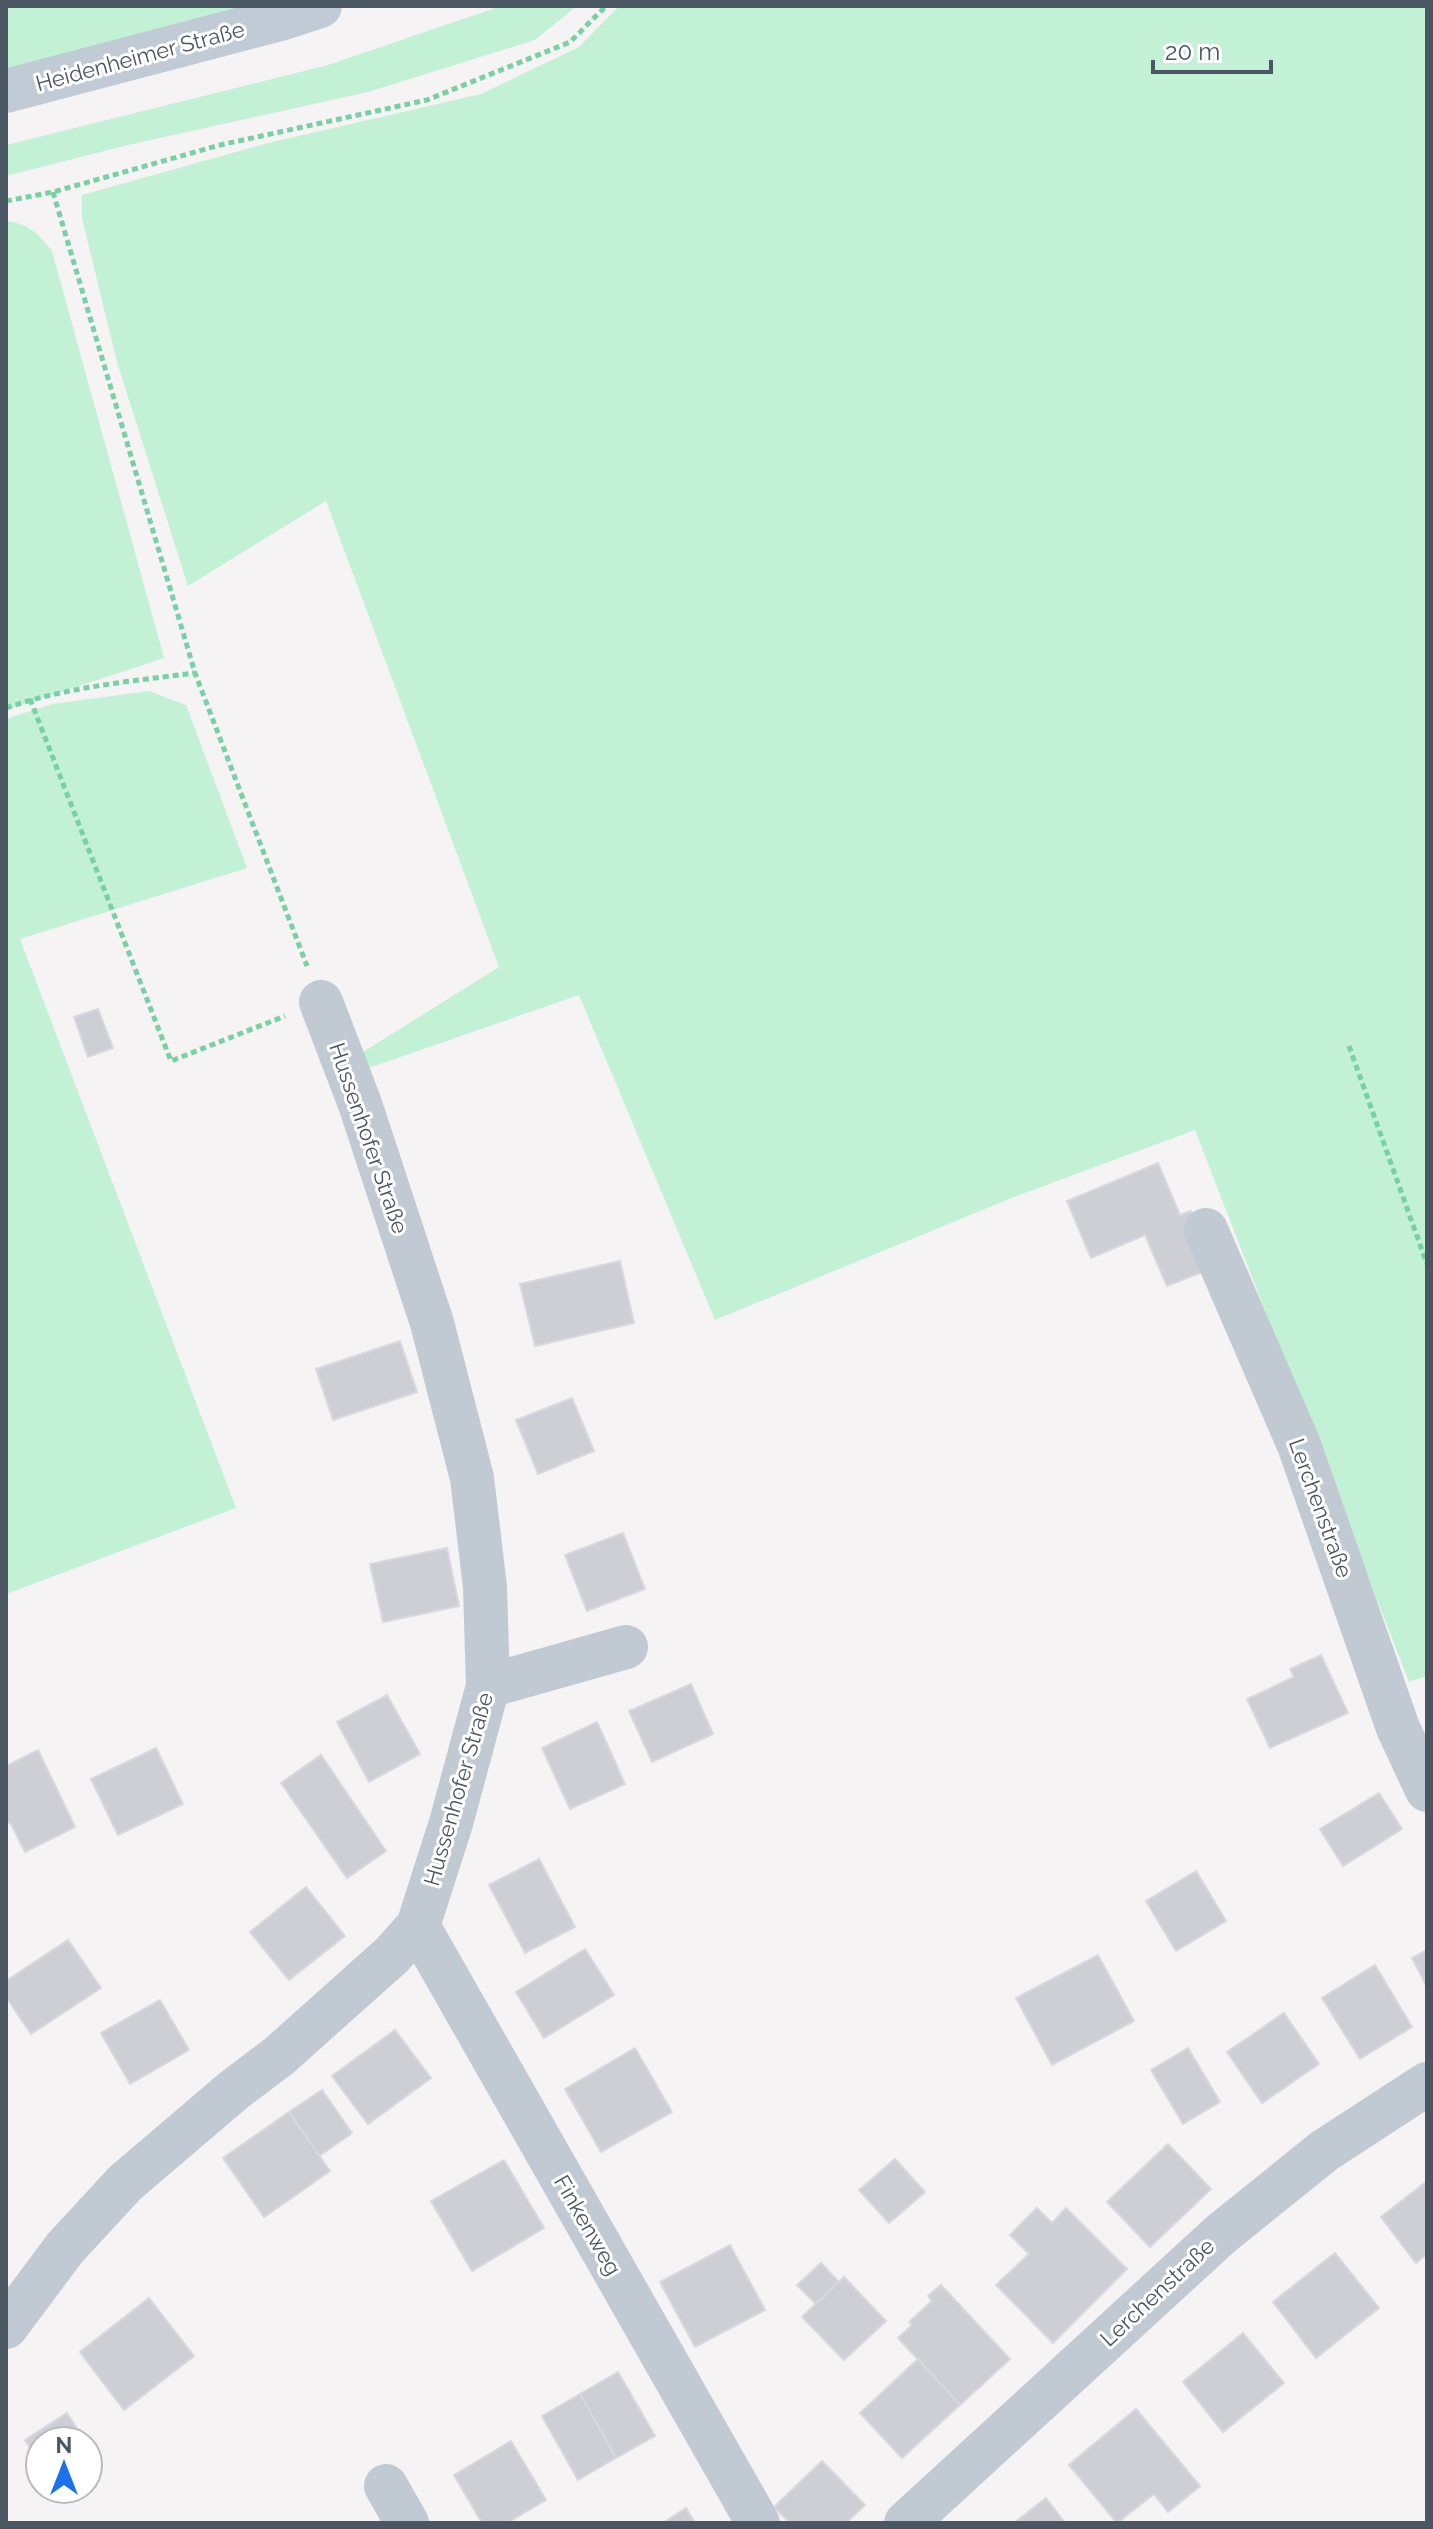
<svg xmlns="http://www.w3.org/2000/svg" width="1433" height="2529" font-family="Raleway,sans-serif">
<rect width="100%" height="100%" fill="#f5f3f3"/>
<g fill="#c3f1d5">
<path d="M6,6H258L6,71Z"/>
<path d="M501,6H577L535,40L368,92L128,145L6,176V145L328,65Z"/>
<path d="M619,6H1427V1676L1409,1682L1195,1130L1014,1197L715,1320L579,995L360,1071L355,1057L499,967L326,501L188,586L117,362L82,218V195L268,143L481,94L579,47Z"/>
<path d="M6,221C29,224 38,233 52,251L164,658L6,710Z"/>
<path d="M149,691L186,705L247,868L20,939L236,1508L6,1594V719L52,704Z"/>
</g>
<g fill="#cdcfd5" stroke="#d7d9de" stroke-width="2">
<path d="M98,1009L113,1048L88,1057L74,1017Z"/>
<path d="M1158,1163L1180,1215L1191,1211L1215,1267L1167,1286L1145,1235L1091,1258L1067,1201Z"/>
<path d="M620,1261L634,1323L535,1346L520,1284Z"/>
<path d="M400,1341L417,1392L333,1420L316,1369Z"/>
<path d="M572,1398L594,1451L538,1474L516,1420Z"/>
<path d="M623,1533L645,1589L587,1611L565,1555Z"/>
<path d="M447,1548L459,1606L383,1622L370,1564Z"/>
<path d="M1321,1655L1348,1713L1270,1748L1247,1699L1294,1677L1290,1669Z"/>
<path d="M691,1684L713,1734L652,1762L629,1711Z"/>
<path d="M387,1695L420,1754L369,1782L337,1722Z"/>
<path d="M597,1722L625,1784L570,1809L542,1748Z"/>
<path d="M156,1748L183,1804L118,1835L91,1779Z"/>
<path d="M38,1750L75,1827L25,1852L10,1822L6,1824V1766Z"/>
<path d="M321,1755L386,1851L347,1878L281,1783Z"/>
<path d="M1379,1793L1402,1829L1343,1866L1320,1829Z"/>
<path d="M539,1859L575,1927L525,1953L489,1885Z"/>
<path d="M1196,1871L1226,1921L1176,1951L1146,1901Z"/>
<path d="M306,1887L345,1936L289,1980L250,1932Z"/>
<path d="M68,1940L101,1988L31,2034L6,1997V1981Z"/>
<path d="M585,1949L614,1995L544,2038L516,1992Z"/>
<path d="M1427,1950V1987L1412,1958Z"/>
<path d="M1098,1955L1134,2021L1052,2065L1016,1998Z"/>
<path d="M1375,1965L1412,2027L1360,2059L1322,1998Z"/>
<path d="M160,2000L189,2050L130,2084L101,2033Z"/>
<path d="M1284,2013L1319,2064L1262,2103L1227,2052Z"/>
<path d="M395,2030L431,2078L368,2124L332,2076Z"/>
<path d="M635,2048L672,2112L601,2152L565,2089Z"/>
<path d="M1188,2048L1220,2102L1183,2124L1151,2070Z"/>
<path d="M322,2090L352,2133L319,2156L289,2112Z"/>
<path d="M289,2112L330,2171L264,2217L223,2158Z"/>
<path d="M1168,2144L1211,2189L1150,2247L1107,2202Z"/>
<path d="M895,2159L925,2192L889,2223L859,2190Z"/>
<path d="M504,2160L544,2228L472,2271L431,2201Z"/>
<path d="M1427,2181V2254L1416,2263L1381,2217Z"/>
<path d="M1037,2208L1052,2223L1066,2208L1127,2269L1053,2343L996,2285L1029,2254L1010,2235Z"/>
<path d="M730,2245L765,2310L695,2347L660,2282Z"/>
<path d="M1335,2253L1379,2308L1316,2358L1273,2302Z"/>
<path d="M821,2263L839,2282L816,2304L797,2285Z"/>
<path d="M844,2277L886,2321L844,2360L802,2317Z"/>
<path d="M941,2285L1010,2359L960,2405L898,2338L912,2325L909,2322L932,2301L928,2296Z"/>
<path d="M149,2298L194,2356L124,2410L80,2352Z"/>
<path d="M1243,2333L1284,2383L1223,2432L1183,2382Z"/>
<path d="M918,2359L960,2405L902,2458L860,2413Z"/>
<path d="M618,2372L655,2436L616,2458L580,2394Z"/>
<path d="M580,2394L616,2458L578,2480L542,2416Z"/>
<path d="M1136,2409L1200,2486L1168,2512L1154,2494L1117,2523L1069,2465Z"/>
<path d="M67,2413L85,2441H40V2464L25,2440Z"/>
<path d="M511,2441L546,2500L507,2523H482L454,2475Z"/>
<path d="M822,2461L865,2505L846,2523H790L774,2507Z"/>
<path d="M1046,2498L1065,2523H1014Z"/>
<path d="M686,2508L695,2523H663Z"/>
</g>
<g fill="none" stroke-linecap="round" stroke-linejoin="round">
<g stroke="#7ad0a6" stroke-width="5" stroke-dasharray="6 4" stroke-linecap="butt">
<path d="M53,192L195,673L307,966"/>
<path d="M6,201L53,192L220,145L427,100L570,42L606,6"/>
<path d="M30,699L171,1061L285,1016"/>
<path d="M6,708C66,687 132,681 195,673"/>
<path d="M1349,1046L1427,1264"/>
</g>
<g stroke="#c1cad2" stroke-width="44">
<path d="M1206,1230L1299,1445L1398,1728L1427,1790"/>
<path d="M488,1686L626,1647"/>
<path d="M418,1926L758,2523"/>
<path d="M6,2327L65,2248L125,2183L234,2090L279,2056L392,1955L418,1926L451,1823L488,1686L485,1587L472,1478L432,1323L360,1104L321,1002"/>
<path d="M386,2486L407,2523"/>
<path d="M906,2523L1221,2234L1324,2151L1427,2084"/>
</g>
<path stroke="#c1cbd6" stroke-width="44" d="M6,91L280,19L320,6"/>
</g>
<g text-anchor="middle" stroke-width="6" stroke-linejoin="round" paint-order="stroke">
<g font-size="22" fill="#4a5661" stroke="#fff">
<text transform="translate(140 56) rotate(-15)" y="8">Heidenheimer Straße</text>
<text transform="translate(369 1138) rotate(71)" y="8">Hussenhofer Straße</text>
<text transform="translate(1321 1508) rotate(70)" y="8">Lerchenstraße</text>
<text transform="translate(458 1789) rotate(-74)" y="8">Hussenhofer Straße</text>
<text transform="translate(588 2225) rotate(60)" y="8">Finkenweg</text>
<text transform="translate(1157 2292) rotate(-43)" y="8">Lerchenstraße</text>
</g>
</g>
<rect width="1433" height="2529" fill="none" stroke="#4a5661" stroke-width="16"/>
<g transform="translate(64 2465)"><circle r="38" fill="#ffffff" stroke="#b7bbc0" stroke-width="2"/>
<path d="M0-6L14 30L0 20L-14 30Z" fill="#1a73e8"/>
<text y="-12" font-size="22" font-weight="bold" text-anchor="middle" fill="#4a5661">N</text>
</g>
<path d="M1153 60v12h118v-12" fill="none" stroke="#4a5661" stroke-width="4"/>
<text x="1165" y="60" font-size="24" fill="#4a5661" stroke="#ffffff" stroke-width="6" paint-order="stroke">20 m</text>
</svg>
